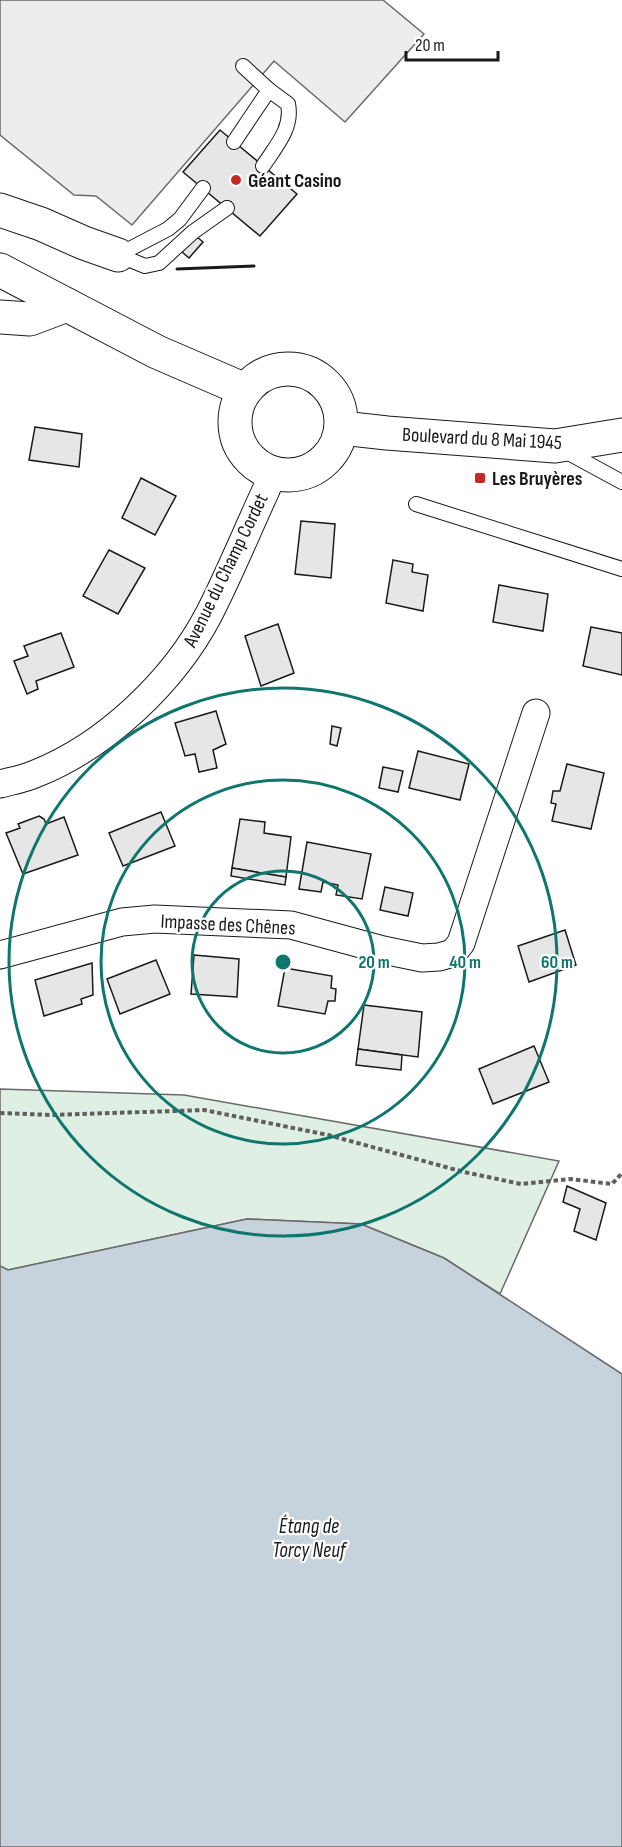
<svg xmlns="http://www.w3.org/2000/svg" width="622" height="1847" font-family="'Sofia Sans Condensed',sans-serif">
<rect width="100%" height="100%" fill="#fff"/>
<path fill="#e0efe3" stroke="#6a6a6a" stroke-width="1.5" d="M0,1089L184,1095L559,1161L500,1294L444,1258L361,1224L247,1219L8,1270L0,1266Z"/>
<path fill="#ededed" stroke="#6a6a6a" stroke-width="1.5" d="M0,0H383L424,34L345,122L274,61L132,225L96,196L74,195L0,135Z"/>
<path fill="#c6d2dc" stroke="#6a6a6a" stroke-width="1.5" d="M247,1219L361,1224L444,1258L622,1374V1847H0V1266L8,1270Z"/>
<g fill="#e6e6e6" stroke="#1a1a1a" stroke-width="1.5">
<path d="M220,130L297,194L260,236L183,172Z"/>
<path d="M196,236L203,242L189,258L182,252Z"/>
<path d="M35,427L82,434L79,467L29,460Z"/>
<path d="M141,478L176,496L155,535L122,518Z"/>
<path d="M301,521L335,524L331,578L295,574Z"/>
<path d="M109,550L145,568L118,614L83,596Z"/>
<path d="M393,560L413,564L412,572L428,575L423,611L386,603Z"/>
<path d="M499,585L548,594L543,631L493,622Z"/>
<path d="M278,624L294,673L261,686L245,636Z"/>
<path d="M591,627L622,633V675L583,666Z"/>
<path d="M61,633L74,667L36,681L38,689L27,694L14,661L28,656L24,646Z"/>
<path d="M216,711L226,744L213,750L217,768L199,772L195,754L185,756L175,723Z"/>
<path d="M332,726L341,728L337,746L330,744Z"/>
<path d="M418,751L469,764L460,800L409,788Z"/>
<path d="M567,764L604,773L591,829L552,821L556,804L551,803L553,791H560Z"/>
<path d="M383,767L403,771L398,792L379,788Z"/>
<path d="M161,812L175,846L123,866L109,833Z"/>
<path d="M39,816L44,819L46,824L64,817L78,855L23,874L6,833L20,828L18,824Z"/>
<path d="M240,819L265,822L264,833L291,837L286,877L232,868Z"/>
<path d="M307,842L371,854L362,899L336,895L338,885L323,882L321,892L299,889Z"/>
<path d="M232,868L286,877L285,885L231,876Z"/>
<path d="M385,887L413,893L408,916L380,910Z"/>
<path d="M565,930L576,965L529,982L518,946Z"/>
<path d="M194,955L239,959L237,997L191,994Z"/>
<path d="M156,960L170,994L120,1014L107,979Z"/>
<path d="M92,963L93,995L81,999L82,1004L44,1016L35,980Z"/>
<path d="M285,968L332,976L331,988L336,989L335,1001H328L325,1014L278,1006Z"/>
<path d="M364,1005L422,1012L418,1057L358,1049Z"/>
<path d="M534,1046L549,1082L493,1104L479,1069Z"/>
<path d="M358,1049L402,1055L401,1070L356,1065Z"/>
<path d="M567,1186L606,1203L596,1240L574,1231L580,1209L563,1202Z"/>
</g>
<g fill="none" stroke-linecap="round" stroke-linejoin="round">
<g stroke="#1a1a1a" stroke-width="16">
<g id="lane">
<path d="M234,142L269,90L243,66"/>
<path d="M263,166C276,146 293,128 288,104L269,90"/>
<path d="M118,255L145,266L159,263L193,232L227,208"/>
<path d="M118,255L168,229L180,219L203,188"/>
<path d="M565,451L622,482"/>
<path d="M416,504L622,569"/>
</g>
</g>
<g stroke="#1a1a1a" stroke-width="29">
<g id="street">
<path d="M0,784C11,781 24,779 35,774C106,746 174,681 209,614C230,573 247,531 266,490L272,474"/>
<path d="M0,955L122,922L155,919L291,925L383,950L422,958L439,957L453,953L461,943L536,713"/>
</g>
</g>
<g stroke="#1a1a1a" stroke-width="35">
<g id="secondary">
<path d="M0,210L41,224L84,243L118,255"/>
<path d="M0,270L157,352L245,390"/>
<path d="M0,317L30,319L67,305"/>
<circle cx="288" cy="422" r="53"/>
<path d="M342,428L387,433L555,446L622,435"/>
</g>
</g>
<path stroke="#5f5f5f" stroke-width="4" stroke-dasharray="4.5 3" stroke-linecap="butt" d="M0,1113L52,1115L204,1110L328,1135L464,1172L521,1184L570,1179L612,1184L622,1173"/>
<use href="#lane" stroke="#fff" stroke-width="14"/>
<use href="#street" stroke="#fff" stroke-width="27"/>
<use href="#secondary" stroke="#fff" stroke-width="33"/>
<path stroke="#1a1a1a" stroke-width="3" d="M177,269L254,266"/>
</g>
<g fill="none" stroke="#0f766e" stroke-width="3">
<circle cx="283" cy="962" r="91"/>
<circle cx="283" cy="962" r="182"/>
<circle cx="283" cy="962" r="274"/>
</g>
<g fill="#c62828" stroke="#fff" stroke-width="2">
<circle cx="236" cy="180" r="6"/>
<rect x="474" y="472" width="12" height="12" rx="3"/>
</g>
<g text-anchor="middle" stroke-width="4.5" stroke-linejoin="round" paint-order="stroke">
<g font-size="20" font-weight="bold" fill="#1a1a1a" stroke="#fff" text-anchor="start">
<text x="248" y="187">Géant Casino</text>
<text x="492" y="485">Les Bruyères</text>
</g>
<g font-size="20" fill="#1a1a1a" stroke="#fff">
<text transform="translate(482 438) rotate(3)" y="7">Boulevard du 8 Mai 1945</text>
<text transform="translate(225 570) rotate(-64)" y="7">Avenue du Champ Cordet</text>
<text transform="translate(228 924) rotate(3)" y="7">Impasse des Chênes</text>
</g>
<g font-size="21" font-style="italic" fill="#1a1a1a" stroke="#fff">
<text x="309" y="1533">Étang de<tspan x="309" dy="24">Torcy Neuf</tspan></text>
</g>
</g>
<circle cx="283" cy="962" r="9" fill="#0f766e" stroke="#fff" stroke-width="3"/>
<g font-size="18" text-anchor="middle" font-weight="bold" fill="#0f766e" stroke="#fff" stroke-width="4.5" stroke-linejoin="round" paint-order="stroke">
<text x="374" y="968">20 m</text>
<text x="465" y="968">40 m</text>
<text x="557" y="968">60 m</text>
</g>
<path d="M406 51v9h92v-9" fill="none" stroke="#1a1a1a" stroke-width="3"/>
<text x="415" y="51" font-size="18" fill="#1a1a1a" stroke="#ffffff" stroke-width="4.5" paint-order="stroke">20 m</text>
</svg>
